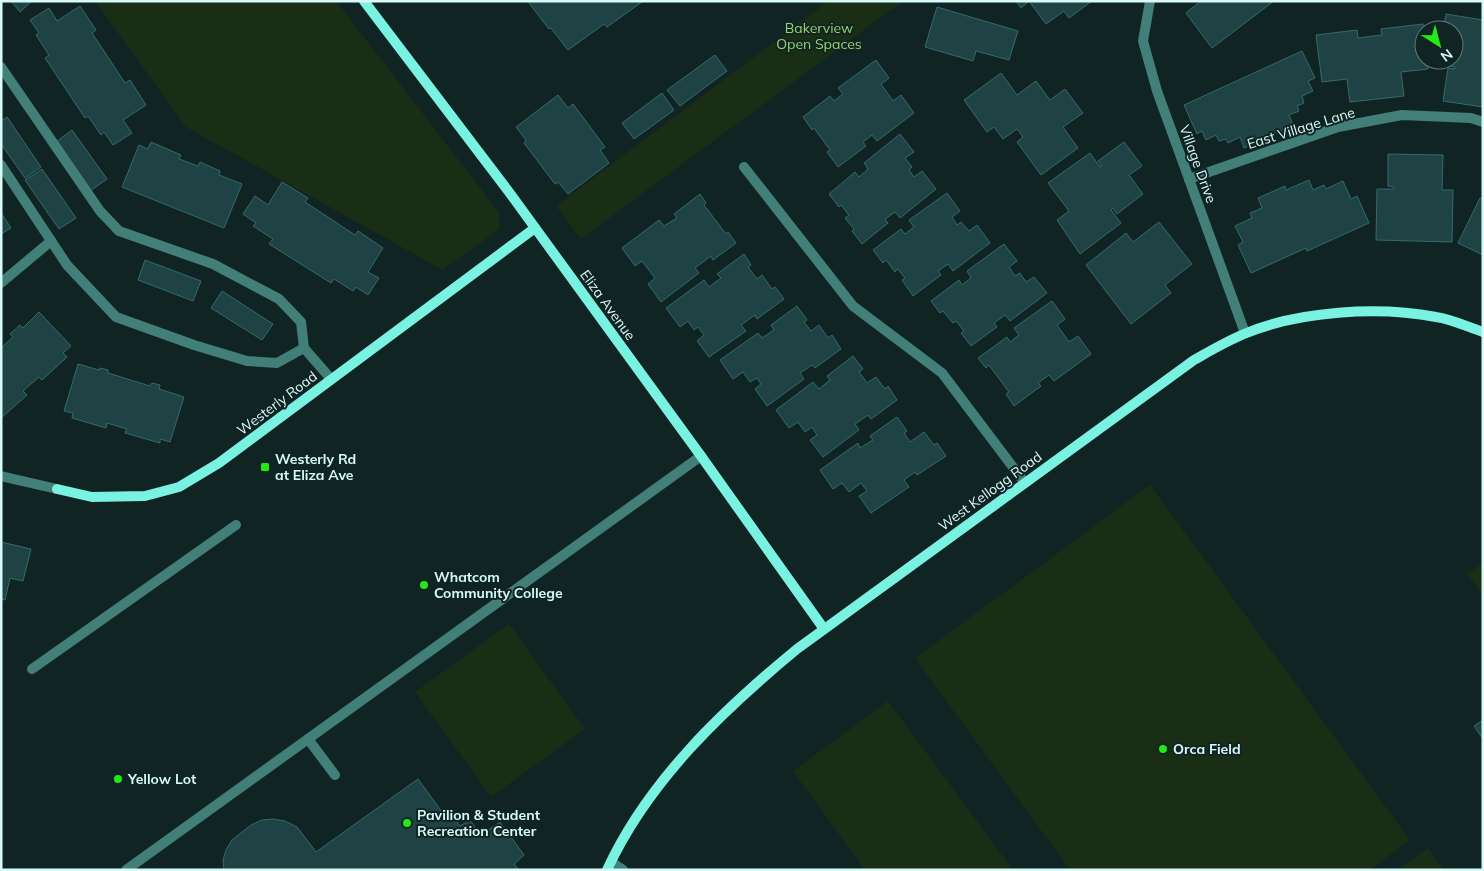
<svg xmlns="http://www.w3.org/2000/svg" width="1484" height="871" font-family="Mulish,sans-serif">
<rect width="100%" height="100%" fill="#112424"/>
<g fill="#1a2e15">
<path d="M95,1H336L498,211L500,228L443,270L186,127Z"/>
<path d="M829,1H903L581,239L556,206Z"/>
<path d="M1150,485L1410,840L1370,870H1070L915,658Z"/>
<path d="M1483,563V595L1467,574Z"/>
<path d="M509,624L585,729L491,797L415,692Z"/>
<path d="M888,701L1013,870H865L793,771Z"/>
<path d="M1428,848L1444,870H1398Z"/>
</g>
<g fill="#1f4244" stroke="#336b6d">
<path d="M11,1H32L20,12Z"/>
<path d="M532,1H643L607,27L604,24L568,50L551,28L549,29L529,3Z"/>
<path d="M1016,1H1092L1069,18L1064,11L1046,24L1029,1L1021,8Z"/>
<path d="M1201,1H1274L1212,48L1186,13Z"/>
<path d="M80,6L96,30L92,33L125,83L130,80L146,105L123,120L132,133L113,145L104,132L101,135L88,116L85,118L45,58L49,55L36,35L39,33L30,20L49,8L57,21Z"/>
<path d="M937,7L1018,31L1009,60L976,51L973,61L925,47Z"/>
<path d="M1446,14L1483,20V107L1443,101L1448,68L1455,69V67L1438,64V60H1454V30H1443Z"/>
<path d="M1423,24L1424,60H1427L1428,69L1401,72L1404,96L1350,102L1347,79L1322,82L1316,35L1357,30L1358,38L1382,35L1381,29Z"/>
<path d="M1302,51L1315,78L1308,81L1313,91L1302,96L1304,103L1297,106L1299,111L1289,115L1293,125L1244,148L1240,137L1228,143L1226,139L1219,141L1216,135L1206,140L1202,131L1197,134L1184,105Z"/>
<path d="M715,55L727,71L680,106L667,90Z"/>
<path d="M876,60L889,78L881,84L893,101L901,95L914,113L877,141L872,135L863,142L866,146L838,167L827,152L830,150L814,128L812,130L803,117L830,96L834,101L843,94L838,88Z"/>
<path d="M1001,73L1017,95L1036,81L1050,100L1065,89L1083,113L1063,127L1078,148L1041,175L1017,142L1023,137L1017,129L1003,139L994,127L987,132L964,100Z"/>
<path d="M662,93L674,110L634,139L622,123Z"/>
<path d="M558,95L568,108L573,104L605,147L600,150L609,163L568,194L558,182L555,184L524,143L526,140L516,127Z"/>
<path d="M7,117L41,167L25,178L1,144V121Z"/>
<path d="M72,130L107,179L90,191L56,142Z"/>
<path d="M900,134L914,152L905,158L912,167L909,170L914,177L922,171L936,189L900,218L895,212L885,219L888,223L862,244L852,231L854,229L845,218L849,215L841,205L839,207L829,194L855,172L859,177L868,169L864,163Z"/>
<path d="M151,142L181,155L179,159L198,166L200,162L220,171L219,175L242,184L224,228L122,187L139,145L148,149Z"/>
<path d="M1124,142L1142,166L1129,175L1143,194L1117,214L1113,208L1111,210L1121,223L1080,254L1057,220L1069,211L1048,183L1090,153L1100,167L1102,166L1098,161Z"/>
<path d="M1388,154L1443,155L1442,190H1453L1452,242L1376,240L1377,189H1394V187L1388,186Z"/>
<path d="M42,169L76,218L59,229L25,180Z"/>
<path d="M1309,180L1313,190L1324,185L1326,189L1343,181L1351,199L1357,196L1369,223L1307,251L1306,248L1251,273L1238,245L1243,242L1235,226L1252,218L1250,213L1262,208L1258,198L1285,186L1286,190Z"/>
<path d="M282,182L308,198L305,202L355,235L358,231L383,248L368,272L379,278L368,295L356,287L353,291L334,279L331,283L269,244L273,239L253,226L256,223L243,214L255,196L268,205Z"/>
<path d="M947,193L960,211L952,217L957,225L961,222L969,231L977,225L990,243L953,271L948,264L938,271L941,275L913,296L902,280L905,278L898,269L895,272L886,260L883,263L873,250L901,229L905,234L914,227L909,220Z"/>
<path d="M700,194L706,203L704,205L726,234L728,232L736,243L713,260L711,256L695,268L699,273L661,302L648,284L655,278L642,261L635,266L622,248L659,220L664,226L677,218L674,214Z"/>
<path d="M1480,198L1483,199V255L1458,243Z"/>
<path d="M1,213L11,228L1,234Z"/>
<path d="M1159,222L1192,264L1165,285L1171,293L1131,324L1086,265L1126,233L1133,242Z"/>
<path d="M1004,244L1017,261L1009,267L1015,276L1020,273L1026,282L1034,277L1047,293L1010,321L1005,315L994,323L997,327L971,346L961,333L964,331L956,321L953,323L943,311L940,313L931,301L959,280L962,285L971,278L967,271Z"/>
<path d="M744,254L751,265L748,267L757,279L762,275L772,289L775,287L784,299L757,319L755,315L741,325L746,331L709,357L697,341L704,335L698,327L694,330L688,321L680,327L666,308L704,280L709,287L721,278L717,274Z"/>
<path d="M145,260L201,281L193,301L138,280Z"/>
<path d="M222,291L273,324L262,340L211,308Z"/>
<path d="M1052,301L1065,319L1057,325L1069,342L1078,336L1091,354L1054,381L1049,375L1038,383L1041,386L1014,406L1006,394L1009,392L989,365L986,368L978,358L1007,337L1010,342L1019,335L1014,328Z"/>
<path d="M797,306L807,320L804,322L811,331L819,325L828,338L832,335L841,349L815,368L812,365L800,373L804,379L767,406L755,389L761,384L757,378L750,382L743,372L733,379L720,360L758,333L762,338L774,330L771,325Z"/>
<path d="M39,312L71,346L63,353L67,357L42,380L39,377L23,391L27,395L1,418V348L13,337L10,334L20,325L23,328Z"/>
<path d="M853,356L863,369L859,372L867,383L876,377L885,389L888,386L897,400L871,419L868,415L855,424L859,430L823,457L810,440L817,435L812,427L805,432L798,422L789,428L776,410L813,382L819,389L830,380L827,376Z"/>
<path d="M78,364L99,370L100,368L108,370V373L150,386L152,383L160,385L159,389L184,397L170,442L160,439V443L125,433L127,429L107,423L106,428L72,418L73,413L64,411Z"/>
<path d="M897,417L907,431L904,433L910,442L924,432L934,445L937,443L946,456L917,475L915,472L904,480L909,487L871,513L859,496L867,491L861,483L849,492L842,483L833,489L820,470L858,443L860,448L873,440L870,436Z"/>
<path d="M1,542L31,549L23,581L10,578L5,600L1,599Z"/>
<path d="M1483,720V739L1474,726Z"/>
<path d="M418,779L442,812L447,808L460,826L470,820L481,835L500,822L524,855L514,864L519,870H224L223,860L226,850L232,840L251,825L262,820L273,819L285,821L297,827L316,852Z"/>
</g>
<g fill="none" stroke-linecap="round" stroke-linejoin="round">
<g stroke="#417f78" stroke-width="10">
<path d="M1,67L100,211L119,231L213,264L279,299L301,322L304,348L331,379"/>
<path d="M1,165L67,265L116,317L194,345L247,361L277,363L304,348"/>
<path d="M1,283L51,241"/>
<path d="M32,669L236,525"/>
<path d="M308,739L335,775"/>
<path d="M611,862L623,870"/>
<path d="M126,870L701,456"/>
</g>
<g stroke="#417f78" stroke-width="10">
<path d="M1150,1L1143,41L1157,91L1245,333"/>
<path d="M744,167L853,306L942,373L1025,483"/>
<path d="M1189,179L1338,127L1402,115L1471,118L1483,122"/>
<path d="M1,476L57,489"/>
</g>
<g stroke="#79f2e2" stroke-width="10">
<path d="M364,1L509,192L701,456L824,629"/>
<path d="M57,489L92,497L145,496L179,487L219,463L535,228"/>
<path d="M607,870C648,781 723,710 797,649L1194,360C1210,351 1227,341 1244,334C1298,311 1378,306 1436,317C1451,319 1468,327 1483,332"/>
</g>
</g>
<g fill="#23e917" stroke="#112424" stroke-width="2">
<rect x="260" y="462" width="10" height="10" rx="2.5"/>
<circle cx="424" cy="585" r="5"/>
<circle cx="1163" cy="749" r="5"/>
<circle cx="118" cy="779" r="5"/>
<circle cx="407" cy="823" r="5"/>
</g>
<g text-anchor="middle" stroke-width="4" stroke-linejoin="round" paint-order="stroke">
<g font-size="14" fill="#96d56b" stroke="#112424">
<text x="819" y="33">Bakerview<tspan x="819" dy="16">Open Spaces</tspan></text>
</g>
<g font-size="14" fill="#d8fbfa" stroke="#112424">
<text transform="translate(1301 128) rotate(-17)" y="5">East Village Lane</text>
<text transform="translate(1198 164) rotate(70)" y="5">Village Drive</text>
<text transform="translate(608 305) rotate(54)" y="5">Eliza Avenue</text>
<text transform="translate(277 403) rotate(-37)" y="5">Westerly Road</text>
<text transform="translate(990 491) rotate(-36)" y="5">West Kellogg Road</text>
</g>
<g font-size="14" font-weight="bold" fill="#d8fbfa" stroke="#112424" text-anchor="start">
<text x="275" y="464">Westerly Rd<tspan x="275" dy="16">at Eliza Ave</tspan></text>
<text x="434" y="582">Whatcom<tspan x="434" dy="16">Community College</tspan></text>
<text x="1173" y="754">Orca Field</text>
<text x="128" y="784">Yellow Lot</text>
<text x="417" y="820">Pavilion &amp; Student<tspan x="417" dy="16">Recreation Center</tspan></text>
</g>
</g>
<rect width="1484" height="871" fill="none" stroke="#d8fbfa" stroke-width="5"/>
<g transform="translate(1439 45) rotate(144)"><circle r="24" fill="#112424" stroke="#617a7a"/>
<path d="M0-4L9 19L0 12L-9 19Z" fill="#23e917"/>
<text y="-8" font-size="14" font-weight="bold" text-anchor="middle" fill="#d8fbfa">N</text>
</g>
</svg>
